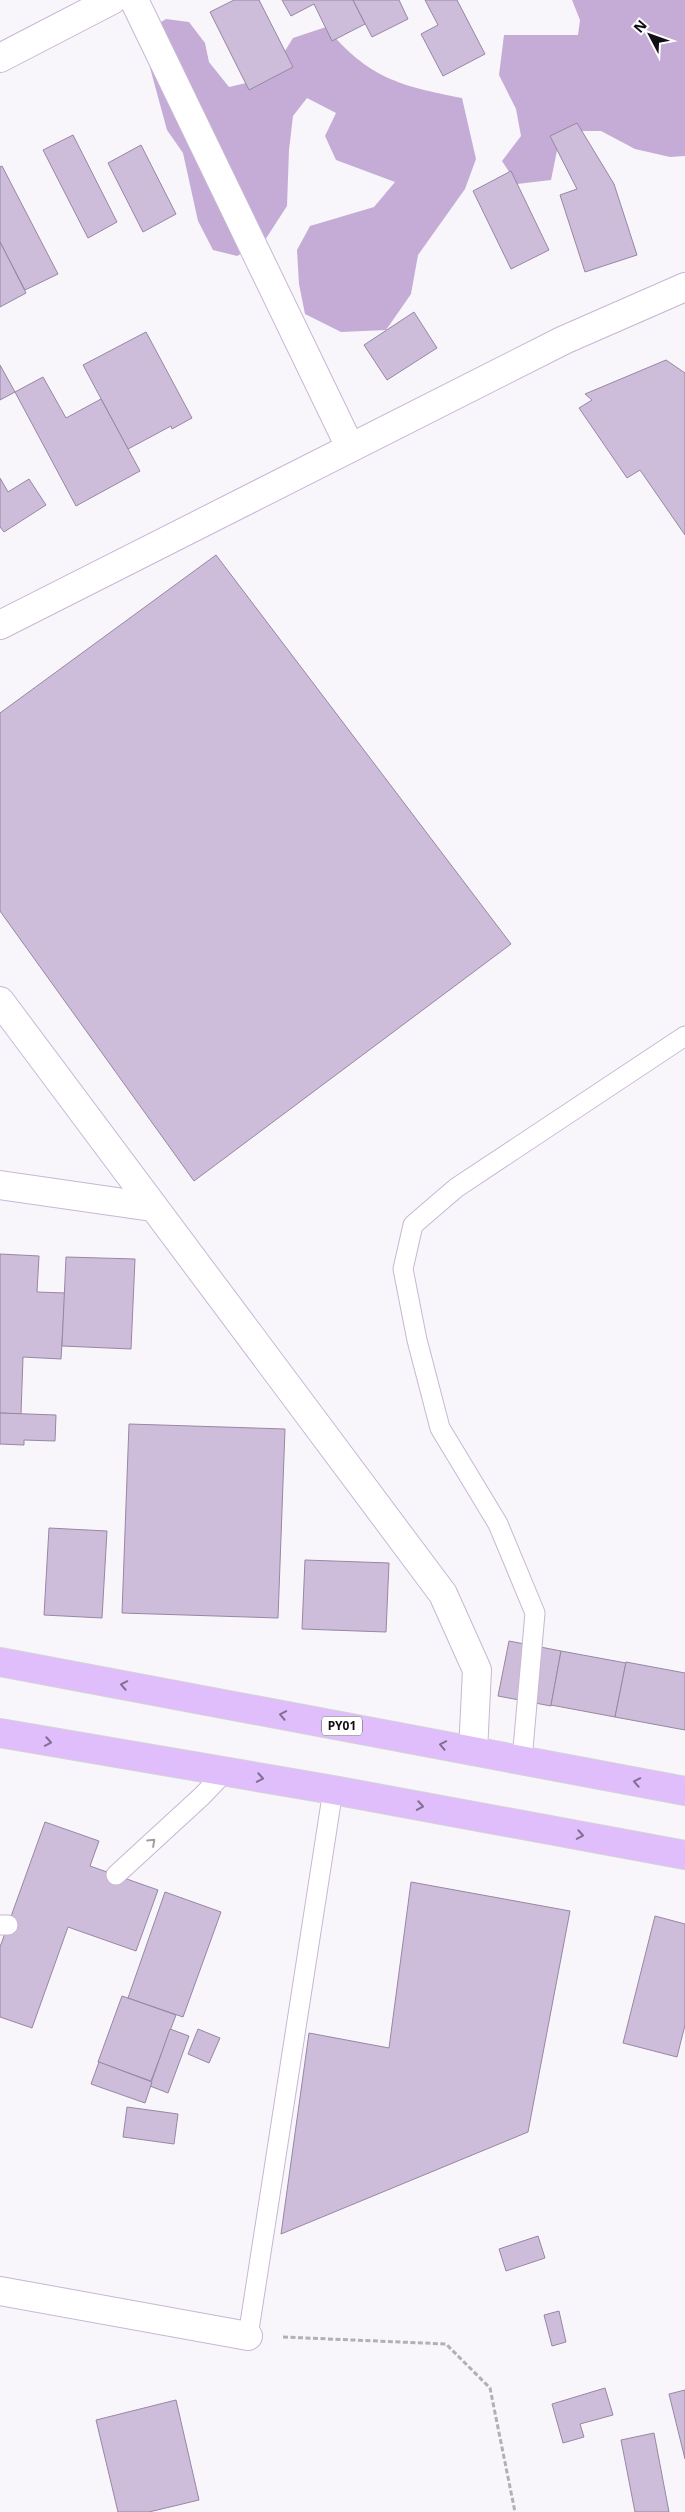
<svg xmlns="http://www.w3.org/2000/svg" width="685" height="2512" font-family="'Noto Sans',sans-serif">
<rect width="100%" height="100%" fill="#f8f5fb"/>
<g fill="#c5acd7">
<path d="M572,0H685V156L670,157L635,149L601,131H561L551,180L517,184L502,161L521,136L516,109L499,75L504,35H578L580,20Z"/>
<path d="M166,19L189,22L205,43L209,62L229,87L246,83L273,70L293,38L326,27C368,78 400,86 462,98L476,159L465,189L418,255L411,294L386,330L341,332L305,314L299,284L297,250L310,226L374,207L395,182L336,160L325,136L336,113L307,98L293,116L289,150L287,206L265,240L237,256L213,250L198,221L183,153L167,130L149,64L148,30Z"/>
</g>
<g fill="#cdbdda" stroke="#9787a3">
<path d="M234,0H259L293,67L249,90L210,12Z"/>
<path d="M282,0H353L365,24L332,41L314,4L291,16Z"/>
<path d="M353,0H399L408,19L372,37Z"/>
<path d="M425,0H457L485,54L443,76L421,34L438,25Z"/>
<path d="M577,123L614,184L637,255L585,272L560,195L577,189L550,136Z"/>
<path d="M73,135L117,222L88,238L43,150Z"/>
<path d="M141,145L176,214L143,232L108,163Z"/>
<path d="M2,166L58,274L25,290L0,242V167Z"/>
<path d="M511,171L549,250L511,269L473,191Z"/>
<path d="M0,242L26,293L0,307Z"/>
<path d="M414,312L437,348L387,380L364,345Z"/>
<path d="M146,332L192,418L172,429L171,426L128,449L83,365Z"/>
<path d="M666,360L685,373V535L640,470L627,478L579,408L592,400L585,394Z"/>
<path d="M0,365L15,392L0,400Z"/>
<path d="M43,377L66,418L101,399L140,471L76,506L15,392Z"/>
<path d="M0,478L8,492L29,479L46,505L4,532L0,527Z"/>
<path d="M216,555L511,944L194,1181L0,911V713Z"/>
<path d="M0,1254L39,1256L37,1292L65,1293L61,1359L23,1357L21,1414L0,1413Z"/>
<path d="M66,1257L135,1259L131,1349L62,1346Z"/>
<path d="M0,1413L56,1415L55,1441L24,1440V1445L0,1444Z"/>
<path d="M129,1424L285,1429L278,1618L122,1613Z"/>
<path d="M49,1528L107,1531L102,1618L44,1615Z"/>
<path d="M305,1560L389,1563L386,1632L302,1629Z"/>
<path d="M509,1641L561,1651L551,1706L498,1696Z"/>
<path d="M561,1651L626,1663L615,1717L551,1705Z"/>
<path d="M626,1662L685,1673V1730L615,1717Z"/>
<path d="M45,1822L99,1841L90,1866L158,1890L136,1951L68,1927L32,2028L0,2017V1947Z"/>
<path d="M411,1882L570,1911L528,2132L281,2234L309,2033L389,2048Z"/>
<path d="M165,1892L221,1912L183,2017L128,1998Z"/>
<path d="M655,1916L685,1924V2025L677,2057L623,2043Z"/>
<path d="M122,1996L176,2015L151,2081L98,2062Z"/>
<path d="M170,2029L189,2036L168,2093L150,2086Z"/>
<path d="M198,2029L220,2038L209,2063L188,2054Z"/>
<path d="M99,2062L152,2082L145,2103L91,2084Z"/>
<path d="M127,2107L178,2114L174,2144L123,2137Z"/>
<path d="M538,2236L545,2258L506,2271L499,2249Z"/>
<path d="M559,2311L566,2342L552,2346L544,2315Z"/>
<path d="M605,2388L613,2415L580,2424L584,2437L563,2443L552,2404Z"/>
<path d="M685,2390V2459L669,2394Z"/>
<path d="M176,2400L199,2500L149,2512H118L96,2420Z"/>
<path d="M654,2433L669,2512H635L621,2440Z"/>
</g>
<g fill="none" stroke-linecap="round" stroke-linejoin="round">
<g stroke="#c7b7d4" stroke-width="21">
<g id="lane">
<path d="M522,1760L535,1613L498,1524L440,1428L417,1340L403,1269L413,1225L456,1188L685,1036"/>
<path d="M116,1875L202,1796L225,1772"/>
<path d="M0,1925H8"/>
<path d="M248,2336L333,1790"/>
</g>
</g>
<g stroke="#c7b7d4" stroke-width="30">
<g id="street">
<path d="M134,0L350,447"/>
<path d="M0,58L112,0"/>
<path d="M0,625L564,340L685,287"/>
<path d="M0,1001L443,1594L477,1670L473,1751"/>
<path d="M0,1185L152,1207"/>
<path d="M0,2291L248,2336"/>
</g>
</g>
<g stroke="#d5d3d5" stroke-width="30">
<g id="highway">
<path d="M0,1662L685,1791"/>
<path d="M0,1733L333,1790L685,1855"/>
</g>
</g>
<path stroke="#b3afb6" stroke-width="3" stroke-dasharray="5 2.5" stroke-linecap="butt" d="M283,2337L446,2344L490,2388L515,2512"/>
<use href="#lane" stroke="#fff" stroke-width="19"/>
<use href="#street" stroke="#fff" stroke-width="28"/>
<use href="#highway" stroke="#e0bdfb" stroke-width="28"/>
</g>
<defs><path id="oneway-chevron" d="M-2-3.5L2.5 0L-2 3.5" fill="none" stroke-width="1.6" stroke-linecap="round" stroke-linejoin="round" transform="scale(1.25)"/></defs>
<g stroke="#846e94">
<use href="#oneway-chevron" transform="translate(124 1685) rotate(-169)"/>
<use href="#oneway-chevron" transform="translate(283 1715) rotate(-169)"/>
<use href="#oneway-chevron" transform="translate(48 1742) rotate(10)"/>
<use href="#oneway-chevron" transform="translate(443 1745) rotate(-169)"/>
<use href="#oneway-chevron" transform="translate(260 1778) rotate(10)"/>
<use href="#oneway-chevron" transform="translate(637 1782) rotate(-169)"/>
<use href="#oneway-chevron" transform="translate(420 1806) rotate(10)"/>
<use href="#oneway-chevron" transform="translate(580 1835) rotate(10)"/>
</g>
<use stroke="#a19ea2" href="#oneway-chevron" transform="translate(152 1842) rotate(-43)"/>
<g text-anchor="middle" stroke-width="4.5" stroke-linejoin="round" paint-order="stroke">
<rect fill="#fff" stroke="#5a565d" stroke-width="1" x="322" y="1716.5" width="40" height="19" rx="4"/>
<g font-size="12" font-weight="bold" fill="#130d17">
<text x="342" y="1730">PY01</text>
</g>
</g>
<g transform="translate(650 35) rotate(311)" stroke="#ffffff" stroke-width="4" paint-order="stroke">
<path d="M0-4L9 19L0 12L-9 19Z" fill="#130d17"/>
<text y="-8" font-size="14" font-weight="bold" text-anchor="middle" fill="#130d17">N</text>
</g>
</svg>
